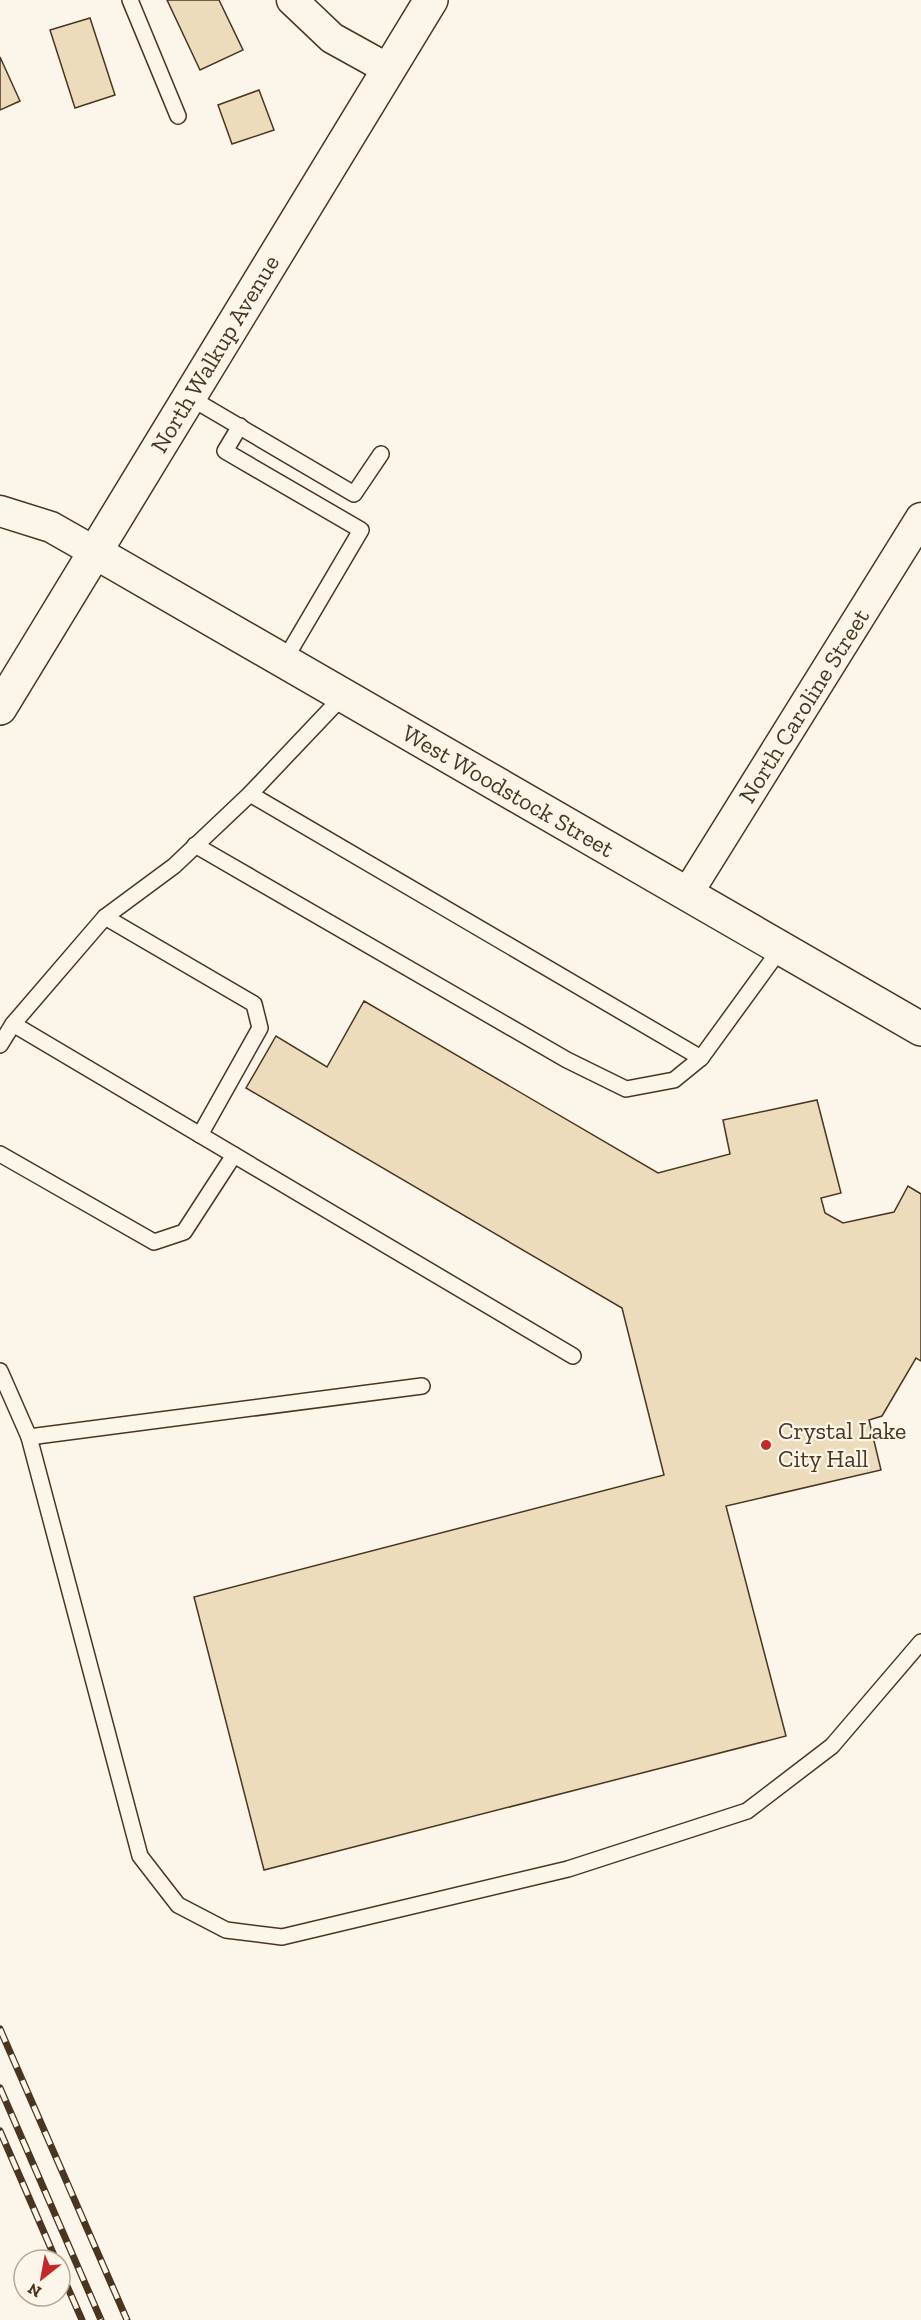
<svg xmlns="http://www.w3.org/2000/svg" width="921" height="2320" font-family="'Zilla Slab',serif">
<rect width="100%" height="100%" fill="#fbf6e9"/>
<g fill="#ecdcbc" stroke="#4a3520" stroke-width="1.5">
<path d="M167,0H219L243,50L200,70Z"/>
<path d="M90,18L115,95L75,108L50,30Z"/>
<path d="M0,57L20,101L0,110Z"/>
<path d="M259,90L274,130L232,144L218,105Z"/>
<path d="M364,1001L658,1173L730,1154L723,1120L817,1100L841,1193L821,1198L825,1213L843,1223L894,1212L908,1186L921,1194V1361L916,1358L882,1416L869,1420L881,1470L726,1506L786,1736L264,1870L194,1597L664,1475L622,1308L246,1088L276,1036L327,1067Z"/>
</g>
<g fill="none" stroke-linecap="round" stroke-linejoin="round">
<g stroke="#4a3520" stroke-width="18">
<g id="lane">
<path d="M130,0L178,116"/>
<path d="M189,397L354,494L381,454"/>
<path d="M240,426L225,451L361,530L284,661"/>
<path d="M250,794L701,1058L781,948"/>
<path d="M195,845L567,1060L626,1089L674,1080L701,1058"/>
<path d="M105,917L254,1004L260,1028L200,1135"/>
<path d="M13,1024L573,1356"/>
<path d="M0,1045L13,1024L105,917L174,866L250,794L343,696"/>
<path d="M0,1154L154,1242L184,1232L234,1155"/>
<path d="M0,1371L29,1437L422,1386"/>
<path d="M29,1437L140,1856L178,1905L226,1930L282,1937L568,1869L747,1811L832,1746L921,1642"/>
</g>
</g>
<g stroke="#4a3520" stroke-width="33">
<g id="street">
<path d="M292,0L332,38L388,69"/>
<path d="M0,511L51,527L95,552"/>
<path d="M687,894L921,518"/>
</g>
</g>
<g stroke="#4a3520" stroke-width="36">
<g id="secondary">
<path d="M95,552L921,1029"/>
<path d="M0,708L431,0"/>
</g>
</g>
<use href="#lane" stroke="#fbf6e9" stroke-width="15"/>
<use href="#street" stroke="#fbf6e9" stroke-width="30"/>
<use href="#secondary" stroke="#fbf6e9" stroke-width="33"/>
<g stroke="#4a3520" stroke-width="7">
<g id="rail">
<path d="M0,2029L127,2320"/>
<path d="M0,2088L101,2320"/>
<path d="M0,2131L56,2260"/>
<path d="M60,2270L82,2320"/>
</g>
</g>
<use href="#rail" stroke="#fbf6e9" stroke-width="4.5" stroke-dasharray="14" stroke-linecap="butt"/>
</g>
<circle fill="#c62828" stroke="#fbf6e9" stroke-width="2" cx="766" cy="1445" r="6"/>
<g text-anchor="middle" stroke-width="4.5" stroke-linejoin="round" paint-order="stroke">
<g font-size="24" fill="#4a3520" stroke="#fbf6e9">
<text transform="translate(215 354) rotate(-59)" y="8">North Walkup Avenue</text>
<text transform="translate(804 706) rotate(-58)" y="8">North Caroline Street</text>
<text transform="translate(508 791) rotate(30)" y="8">West Woodstock Street</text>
</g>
<g font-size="24" fill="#4a3520" stroke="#fbf6e9" text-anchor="start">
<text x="778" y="1439">Crystal Lake<tspan x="778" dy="28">City Hall</tspan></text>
</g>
</g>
<g transform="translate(42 2278) rotate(211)"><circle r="28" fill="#fbf6e9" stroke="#b4a999" stroke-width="1.5"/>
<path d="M0-4.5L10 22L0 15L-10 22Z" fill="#c62828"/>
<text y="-9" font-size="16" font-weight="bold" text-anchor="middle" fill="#4a3520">N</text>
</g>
</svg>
